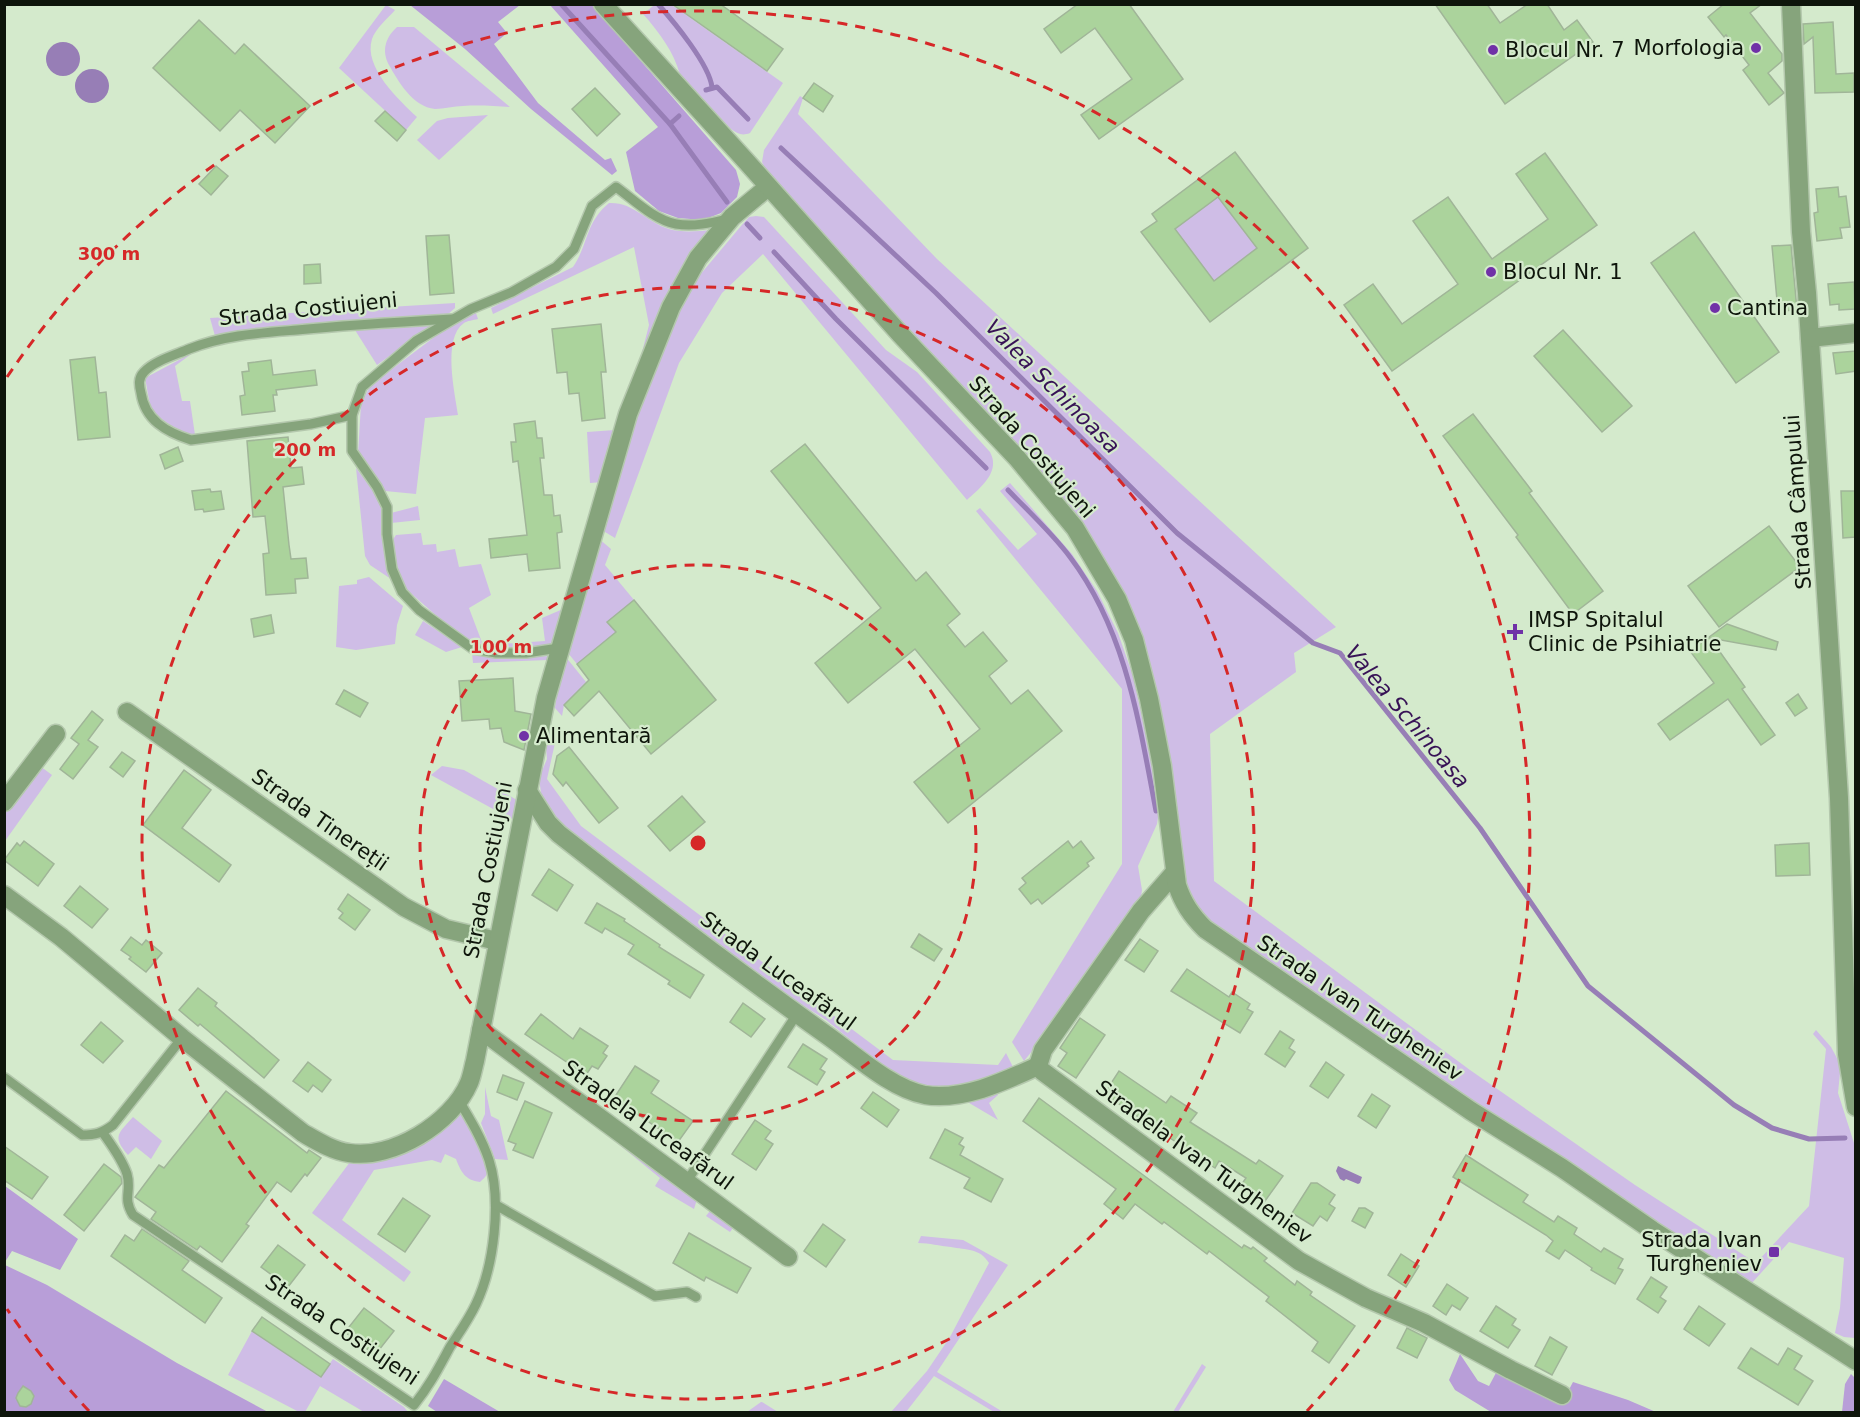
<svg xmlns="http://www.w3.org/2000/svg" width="1860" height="1417" font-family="'DejaVu Sans',sans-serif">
<rect width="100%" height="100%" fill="#d4eacc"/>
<g fill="#cfbde6">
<path d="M386,5L395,10C388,18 375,29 372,39C363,67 399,100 417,117L406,130L339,68Z"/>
<path d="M652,5H672L783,83L750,133C742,136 738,134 731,129L680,75C674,52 659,32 643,14L653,6Z"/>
<path d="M397,27H414L510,107C495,106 478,105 463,106C454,106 444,109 435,109C413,107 398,81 389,65C381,50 386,37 397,27Z"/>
<path d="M800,96L803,98L798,114L937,259L1336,627L1294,653L1296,672L1210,734L1214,881L1470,1070L1635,1185L1756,1263L1809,1206L1826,1049L1813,1034L1816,1030L1831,1047L1838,1060L1840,1073L1838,1093L1854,1143L1855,1161V1338L1844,1337L1835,1333L1840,1308L1844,1258L1789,1242L1751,1284C1565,1166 1382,1042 1202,916L1188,893L1184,877L1128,607L964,390L859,276L765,168L762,162L764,150Z"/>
<path d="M488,115L439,160L417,140L437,121L448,118Z"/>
<path d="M1218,197L1257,248L1214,281L1175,229Z"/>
<path d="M609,203C634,202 646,222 669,229C683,233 698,231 712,230L640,360L649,325L634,247L493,314L491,308L573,267C589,243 585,223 609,203Z"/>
<path d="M756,216L764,217L886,350L917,372L990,452C1001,472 980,488 967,500L763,254L722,293L679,363L615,538L600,529L636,414L673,313L699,276L741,226L749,217Z"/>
<path d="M455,303V308L447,315L215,336L210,318Z"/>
<path d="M476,313L478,319C473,320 467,321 464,323C442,338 455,393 458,415L425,418L416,494L385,491L358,454L361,404L369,388L388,372L441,332Z"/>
<path d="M434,324L377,365L355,330Z"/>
<path d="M194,352L175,366L182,401H190L195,435C183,433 156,419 151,407C148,398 147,387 145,378Z"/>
<path d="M615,430L603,482L590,483L587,432Z"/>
<path d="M356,468L376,495L382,508L381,533L387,566L394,581L370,565L365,556Z"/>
<path d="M1010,483L1072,554L1097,591L1118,633L1133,676L1152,763L1159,811L1157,824L1138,866L1142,890L1140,903L1064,1012L1024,1061L1012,1042L1122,864V689L976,511L980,508L1018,550L1037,534L1000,491Z"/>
<path d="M418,506L420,520L391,523V513Z"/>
<path d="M421,533L423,545L436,544L437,552L455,549L459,567L481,564L491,595L469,608L483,645L545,641L542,618L563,609L555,644L535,648L489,649L476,645L448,626L405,588L398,569L392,541L396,535Z"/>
<path d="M598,538L611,549L605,565L634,600L608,622L616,632L577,664L563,647Z"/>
<path d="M369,577L403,606L397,625L395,644L356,650L336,647L339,586L357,584V580Z"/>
<path d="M423,621L462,647L446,652L415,635Z"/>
<path d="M561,651L586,682L564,705L562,716L555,708Z"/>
<path d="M472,653L507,658L549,656L548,660L473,663Z"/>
<path d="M546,721L555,743L547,779L581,826L893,1060L998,1065L1006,1053L1014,1069L952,1090L929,1091L888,1070L826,1020L782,992L570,838L541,793L539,778L547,759L544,727Z"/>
<path d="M40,766L52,775L5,841V813Z"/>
<path d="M442,766L464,770L517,800L513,820L431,775Z"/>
<path d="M485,1087L491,1116L499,1120L508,1160L495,1159L481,1123L485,1114Z"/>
<path d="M996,1089L998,1095L989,1103L998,1120L959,1097Z"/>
<path d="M459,1107C466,1123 485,1153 487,1170C488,1176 484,1178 480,1182C465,1180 461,1172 456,1159L445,1154L441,1163L432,1160L374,1170L342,1220L411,1272L404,1282L312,1213L350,1162H371L384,1158Z"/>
<path d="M133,1117L162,1141L151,1159L136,1147L128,1155C112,1136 118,1134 133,1117Z"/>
<path d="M589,1120L698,1196L694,1209L655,1186L660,1178Z"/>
<path d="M713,1207L736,1224L730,1232L706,1216Z"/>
<path d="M921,1236L963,1240L1008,1265L937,1372L1003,1412H994L934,1376L906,1412H891L927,1371L950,1337L989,1263C980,1248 966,1250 951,1247C939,1246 930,1243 918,1243Z"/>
<path d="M252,1331L320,1377L333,1359L404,1407L408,1412H364L320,1386L305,1412H299L228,1375Z"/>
<path d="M1202,1364L1206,1367L1178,1412H1173Z"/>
<path d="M761,1402H762L778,1412H747Z"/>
</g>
<g fill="#b89ed8">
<path d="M410,5H520L498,22L507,33L494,44L538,103L605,160L611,158L617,171L612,175L531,109L465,49Z"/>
<path d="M550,5H592L736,170L740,184L737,197L721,213L703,220L678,218L659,211L635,191L626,152L658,127Z"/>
<path d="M5,1186L78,1239L60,1270L12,1251L5,1262Z"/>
<path d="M5,1265L47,1285L177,1363L268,1412H5Z"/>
<path d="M1460,1354L1478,1381L1489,1386L1497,1371L1563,1401L1573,1382L1628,1400L1656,1412H1491L1455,1390L1449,1380Z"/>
<path d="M1851,1374L1855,1378V1412H1842L1845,1384Z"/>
<path d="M444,1379L500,1412H437L428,1406Z"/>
</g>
<g fill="#977eb6">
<circle cx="63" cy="59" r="17"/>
<circle cx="92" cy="86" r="17"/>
<path d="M1338,1166L1362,1177L1360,1183L1358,1184L1346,1179L1344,1181L1340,1179L1336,1171Z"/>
</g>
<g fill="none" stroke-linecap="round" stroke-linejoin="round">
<g stroke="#977eb6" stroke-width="5">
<path d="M561,4L670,124L679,116"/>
<path d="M658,4C674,22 709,64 712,87"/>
<path d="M706,90L717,87L748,119"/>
<path d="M670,124L727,202"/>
<path d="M781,148L936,293L1177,533L1313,643L1340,653L1480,828L1588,986L1734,1105L1772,1128L1809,1139L1845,1138"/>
<path d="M747,224L760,238"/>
<path d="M774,252L836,319L986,468"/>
<path d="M1008,490C1029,512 1052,533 1070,557C1126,631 1139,722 1156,811"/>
</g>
</g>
<g fill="#abd39c" stroke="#a0b598" stroke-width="1.5" fill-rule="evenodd">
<path d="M672,4H720L783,49L767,71Z"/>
<path d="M1078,4H1129L1183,79L1099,139L1081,115L1132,79L1095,28L1061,53L1044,29Z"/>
<path d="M1435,4H1487L1500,23L1528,4H1547L1564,30L1577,20L1593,42L1505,104Z"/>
<path d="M1724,4H1762L1750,13L1782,54V61L1768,73L1784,93L1769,105L1743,70L1749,65L1726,35L1724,37L1708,17Z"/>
<path d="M199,20L235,54L244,44L310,106L275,143L240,110L220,131L153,68Z"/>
<path d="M1833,22L1836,74L1854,73V92L1815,93L1813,37L1804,44L1803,24Z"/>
<path d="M814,83L833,96L823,112L803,98Z"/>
<path d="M595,88L620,114L597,136L572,109Z"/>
<path d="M385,111L406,130L397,141L375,121Z"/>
<path d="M1235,152L1308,248L1210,322L1141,232L1157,221L1152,214ZM1218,197L1257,248L1214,281L1175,229Z"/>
<path d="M1545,153L1597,225L1392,371L1344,305L1373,284L1402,324L1458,284L1413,221L1448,197L1492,259L1548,219L1516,174Z"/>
<path d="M216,166L228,176L211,195L199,184Z"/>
<path d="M1838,187L1839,197L1846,196L1850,227L1840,228L1842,238L1817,241L1814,213L1818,212L1816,189Z"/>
<path d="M1694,232L1779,352L1736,383L1651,263Z"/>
<path d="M449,235L454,293L430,295L426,236Z"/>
<path d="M1791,245L1797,310L1778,311L1772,246Z"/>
<path d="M320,264L321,283L304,284V265Z"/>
<path d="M1854,282L1855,309L1839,310V304L1830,305L1828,284Z"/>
<path d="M601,324L606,372H601L605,418L582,421L579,393L569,394L567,372L557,373L552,329Z"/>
<path d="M1563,330L1632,406L1602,432L1534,356Z"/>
<path d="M1856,351V371L1836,374L1833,353Z"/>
<path d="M95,357L99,393L106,392L110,437L78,440L70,360Z"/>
<path d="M271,360L273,375L315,370L317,385L276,390L277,395H273L275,411L242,415L240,396L245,395L242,372L249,371L248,363Z"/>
<path d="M1473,414L1532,491L1529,493L1603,591L1573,614L1516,537L1518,535L1443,436Z"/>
<path d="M535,421L537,438H542L544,458H540L544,495H552L554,516L560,515L562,532L557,533L560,568L529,571L527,554L491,558L489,539L527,535L518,461L513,462L511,442H516L514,424Z"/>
<path d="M288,437L291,468L302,467L304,484L283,487L289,545L291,559L306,558L308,578L295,579L296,593L266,595L263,554L269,553L265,516L253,517L247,441Z"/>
<path d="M805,444L916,581L926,572L960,614L947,625L965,647L983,632L1007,661L989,676L1011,704L1028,690L1062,731L948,823L914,782L980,729L915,649L848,703L815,663L881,608L771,471Z"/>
<path d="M178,447L183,461L165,469L160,455Z"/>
<path d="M210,489L211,492L221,491L224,509L204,512L203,509L195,510L192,491Z"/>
<path d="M1841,491H1856V537L1843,538Z"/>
<path d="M1769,526L1800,567L1719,627L1688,586Z"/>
<path d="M634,600L716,700L651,754L599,691L574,716L564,705L589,680L577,664L616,632L607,622Z"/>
<path d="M271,615L274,633L254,637L251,619Z"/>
<path d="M1727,624L1778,642L1776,650L1710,638L1745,687L1742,689L1775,735L1761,745L1728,699L1670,740L1658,724L1714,683L1690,651Z"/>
<path d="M513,678L515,711L531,714L524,750L504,742L501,728L490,729L489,719L462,721L459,681Z"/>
<path d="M344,690L368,703L360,717L336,704Z"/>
<path d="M1798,694L1807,708L1795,716L1786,703Z"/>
<path d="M92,711L103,720L88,740L98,747L73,779L60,769L79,744L71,738Z"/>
<path d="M569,747L618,808L599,823L566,782L563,786L553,774L557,756Z"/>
<path d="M122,752L135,761L123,777L110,767Z"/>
<path d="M184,770L211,790L182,828L231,865L219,882L143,825Z"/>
<path d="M682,796L705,822L670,851L648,826Z"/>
<path d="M24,841L54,864L38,886L4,860L17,843L20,846Z"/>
<path d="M1068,841L1073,848L1081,841L1094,858L1087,863L1089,866L1042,904L1038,899L1031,904L1019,889L1026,883L1022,878Z"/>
<path d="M1809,843L1810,875L1776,876L1775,845Z"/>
<path d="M549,869L573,885L557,911L532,895Z"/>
<path d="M80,886L108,909L92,928L64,906Z"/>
<path d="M348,894L370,910L355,930L339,918L343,913L338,909Z"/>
<path d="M597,903L625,919L624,921L660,945L659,947L704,975L690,998L668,984L670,981L628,954L634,945L605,928L602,933L585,923Z"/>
<path d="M919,934L942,949L934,961L911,947Z"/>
<path d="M131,937L142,945L146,940L162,953L146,972L129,959L131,957L121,950Z"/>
<path d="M1140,939L1158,951L1144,972L1125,960Z"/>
<path d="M1187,969L1229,997L1232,992L1250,1004L1247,1009L1253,1012L1240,1033L1171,991Z"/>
<path d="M198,988L217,1003L215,1006L279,1060L264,1078L200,1024L198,1026L179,1010Z"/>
<path d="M743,1003L765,1019L751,1037L730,1022Z"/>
<path d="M541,1014L573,1039L580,1028L608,1046L603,1053L607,1056L598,1069L592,1066L586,1075L525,1034Z"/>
<path d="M1080,1018L1105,1035L1076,1078L1058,1066L1067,1053L1060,1048Z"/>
<path d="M101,1022L123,1041L103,1063L81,1045Z"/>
<path d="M1280,1031L1294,1040L1289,1048L1295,1052L1285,1067L1265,1054Z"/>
<path d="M803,1044L827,1059L820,1069L825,1072L817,1085L788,1067Z"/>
<path d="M308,1062L331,1080L322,1092L313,1085L308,1092L293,1081Z"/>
<path d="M1326,1062L1344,1075L1328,1098L1310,1086Z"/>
<path d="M635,1066L659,1081L651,1093L693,1121L678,1142L614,1098Z"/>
<path d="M1119,1071L1166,1103L1171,1096L1197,1113L1190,1122L1256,1164L1259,1160L1283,1176L1265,1201L1241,1185L1246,1178L1219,1161L1215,1168L1104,1094Z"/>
<path d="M503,1075L524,1083L517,1100L497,1092Z"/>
<path d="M226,1091L307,1153L309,1150L321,1158L307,1176L305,1174L291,1192L277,1182L246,1224L249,1226L222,1262L200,1246L197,1250L151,1219L156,1212L135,1197L159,1165L164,1168Z"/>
<path d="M873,1092L899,1110L887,1127L861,1108Z"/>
<path d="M1372,1094L1390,1106L1376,1128L1358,1116Z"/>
<path d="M1039,1098L1242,1248L1244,1245L1251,1249L1253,1247L1267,1258L1264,1261L1295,1285L1297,1281L1312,1292L1310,1295L1355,1326L1329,1363L1312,1351L1318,1342L1266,1301L1269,1297L1209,1251L1207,1254L1164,1222L1162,1224L1135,1204L1123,1219L1104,1204L1116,1189L1023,1121Z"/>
<path d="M525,1101L552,1113L533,1158L513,1150L516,1144L508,1141Z"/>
<path d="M755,1120L771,1131L765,1139L773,1144L756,1170L732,1154Z"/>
<path d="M945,1129L963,1138L959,1144L964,1147L960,1155L1003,1179L991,1202L964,1188L970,1178L930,1158Z"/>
<path d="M4,1146L48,1177L32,1199L4,1180Z"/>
<path d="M1466,1155L1528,1195L1523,1202L1554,1222L1558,1216L1577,1228L1574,1234L1601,1252L1604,1248L1623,1259L1618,1268L1623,1270L1615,1284L1591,1270L1592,1268L1565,1250L1559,1259L1546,1251L1553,1241L1546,1235L1453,1177Z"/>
<path d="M104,1164L121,1177L122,1183L84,1231L64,1215Z"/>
<path d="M1311,1183H1317L1335,1195L1329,1204L1335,1208L1327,1221L1320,1216L1313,1226L1292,1213Z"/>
<path d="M403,1198L430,1216L405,1252L378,1234Z"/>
<path d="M1359,1208H1365L1373,1213L1365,1228L1352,1221Z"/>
<path d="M823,1224L845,1240L826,1267L804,1251Z"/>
<path d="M142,1229L189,1261L182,1270L222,1298L205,1323L111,1256L125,1235L134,1241Z"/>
<path d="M689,1233L751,1268L737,1293L706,1277L704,1281L673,1263Z"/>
<path d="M278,1245L305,1265L288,1287L261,1267Z"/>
<path d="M1401,1254L1419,1266L1406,1287L1388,1275Z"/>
<path d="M1651,1277L1667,1287L1660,1297L1666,1301L1658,1313L1637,1299Z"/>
<path d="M1447,1284L1468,1298L1460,1310L1452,1305L1446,1315L1433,1306Z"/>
<path d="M1496,1306L1516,1319L1512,1325L1520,1330L1508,1348L1480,1331Z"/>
<path d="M1699,1306L1725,1324L1709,1346L1684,1329Z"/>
<path d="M364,1308L394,1331L375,1355L345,1332Z"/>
<path d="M262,1317L330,1364L321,1377L252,1331Z"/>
<path d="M1407,1328L1427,1338L1417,1358L1397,1348Z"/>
<path d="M1550,1337L1567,1347L1552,1375L1535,1366Z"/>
<path d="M1751,1348L1778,1365L1788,1348L1802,1356L1794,1369L1813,1381L1798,1405L1738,1368Z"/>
<path d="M23,1386L31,1391L34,1396L31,1404L26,1407L20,1406L16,1398L18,1393Z"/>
</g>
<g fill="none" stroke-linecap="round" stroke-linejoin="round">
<g stroke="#b4c8ad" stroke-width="12">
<g id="service">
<path d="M352,415L311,424L191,440C166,432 145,420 141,393C139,385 138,378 144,372C154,361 175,355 189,349C224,335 260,333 297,330C348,325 400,322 452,319"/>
<path d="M559,648L526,653H496L473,649L419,610L402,592L392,569L387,534V507L377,487L352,451V415L362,387L416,341L471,309L512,292L556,267L574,249L592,206L616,187C633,199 654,220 676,224C693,227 711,223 727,219"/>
<path d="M5,1078L82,1135C96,1135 102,1133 113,1125L182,1038"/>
<path d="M103,1133C112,1146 122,1159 127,1174C132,1192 122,1197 133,1215L414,1405C430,1385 438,1369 450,1347C459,1333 469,1319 476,1304C494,1266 502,1201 489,1160C482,1139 470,1119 458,1099"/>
<path d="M687,1181L797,1014"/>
<path d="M496,1205L655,1296L687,1292L696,1297"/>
</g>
</g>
<g stroke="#b4c8ad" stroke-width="21">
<g id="minor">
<path d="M1791,4L1801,232L1807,293L1839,798L1847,1054L1856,1107"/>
<path d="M1810,338L1856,333"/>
<path d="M127,712L404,907L446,929L497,941"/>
<path d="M527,790L548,823L559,834C647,903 737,971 828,1036C856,1056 892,1089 925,1095C963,1101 1005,1081 1038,1066"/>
<path d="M4,802L56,734"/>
<path d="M1175,872L1141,911L1043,1050L1038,1066L1042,1071L1299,1261L1366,1298L1424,1323L1511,1370L1562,1395"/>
<path d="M4,895L61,937L182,1038L303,1133C317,1141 333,1151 349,1153C392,1160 452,1123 469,1083C472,1076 473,1068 475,1061L546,698L628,414L671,307L698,258L732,217L768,187"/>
<path d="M481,1030L788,1257"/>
</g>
</g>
<g stroke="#b4c8ad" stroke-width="21">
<path id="tertiary" d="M603,4L745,160L900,334L1017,458L1075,528L1117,599L1134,640L1149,699L1162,766L1177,885C1183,903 1191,915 1205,929L1471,1111L1562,1168L1652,1230L1856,1361"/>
</g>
<use href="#service" stroke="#86a47c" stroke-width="9"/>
<use href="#minor" stroke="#86a47c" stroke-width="18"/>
<use href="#tertiary" stroke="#86a47c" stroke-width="18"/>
</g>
<g fill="none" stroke="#d62828" stroke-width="3" stroke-dasharray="10 8">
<circle cx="698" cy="843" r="278"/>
<circle cx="698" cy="843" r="556"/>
<path d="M89 1411A833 833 0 0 1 7 1309M7 377A833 833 0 1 1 1307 1411"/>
</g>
<g fill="#7031a7" stroke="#d4eacc" stroke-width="2">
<circle cx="1756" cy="48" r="6"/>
<circle cx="1493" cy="50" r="6"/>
<circle cx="1491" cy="272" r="6"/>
<circle cx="1715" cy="308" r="6"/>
<path d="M1512 623h6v6h6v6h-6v6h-6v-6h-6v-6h6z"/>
<circle cx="524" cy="736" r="6"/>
<rect x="1768" y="1246" width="12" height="12" rx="3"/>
</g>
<g text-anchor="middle" stroke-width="4.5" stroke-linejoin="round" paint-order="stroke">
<g font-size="21" fill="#0e150b" stroke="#d4eacc" text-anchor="start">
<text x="1744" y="55" text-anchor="end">Morfologia</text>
<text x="1505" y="57">Blocul Nr. 7</text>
<text x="1503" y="279">Blocul Nr. 1</text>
<text x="1727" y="315">Cantina</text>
<text x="1528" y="627">IMSP Spitalul<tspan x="1528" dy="24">Clinic de Psihiatrie</tspan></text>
<text x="536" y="743">Alimentară</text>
<text x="1762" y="1247" text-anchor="end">Strada Ivan<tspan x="1762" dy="24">Turgheniev</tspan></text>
</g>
<g font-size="21" fill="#0e150b" stroke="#d4eacc">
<text transform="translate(308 309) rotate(-6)" y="7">Strada Costiujeni</text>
<text transform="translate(1032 447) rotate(49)" y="7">Strada Costiujeni</text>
<text transform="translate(1798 502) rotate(-94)" y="7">Strada Câmpului</text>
<text transform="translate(320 820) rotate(35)" y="7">Strada Tinereții</text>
<text transform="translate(488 870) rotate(-79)" y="7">Strada Costiujeni</text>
<text transform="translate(778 971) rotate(36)" y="7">Strada Luceafărul</text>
<text transform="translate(1360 1008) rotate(34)" y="7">Strada Ivan Turgheniev</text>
<text transform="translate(648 1125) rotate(36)" y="7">Stradela Luceafărul</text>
<text transform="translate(1204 1162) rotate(36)" y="7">Stradela Ivan Turgheniev</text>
<text transform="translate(342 1330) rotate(34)" y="7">Strada Costiujeni</text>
</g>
<g font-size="22" font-style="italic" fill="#371256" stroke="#d4eacc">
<text transform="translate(1053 386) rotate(45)" y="8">Valea Schinoasa</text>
<text transform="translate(1408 716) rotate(50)" y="8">Valea Schinoasa</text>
</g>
</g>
<circle cx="698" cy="843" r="9" fill="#d62828" stroke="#d4eacc" stroke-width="3"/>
<g font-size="18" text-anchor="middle" font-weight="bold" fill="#d62828" stroke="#d4eacc" stroke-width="4.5" stroke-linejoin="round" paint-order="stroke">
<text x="109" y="260">300 m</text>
<text x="305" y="456">200 m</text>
<text x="501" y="653">100 m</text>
</g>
<rect width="1860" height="1417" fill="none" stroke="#0e150b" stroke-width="12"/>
</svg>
